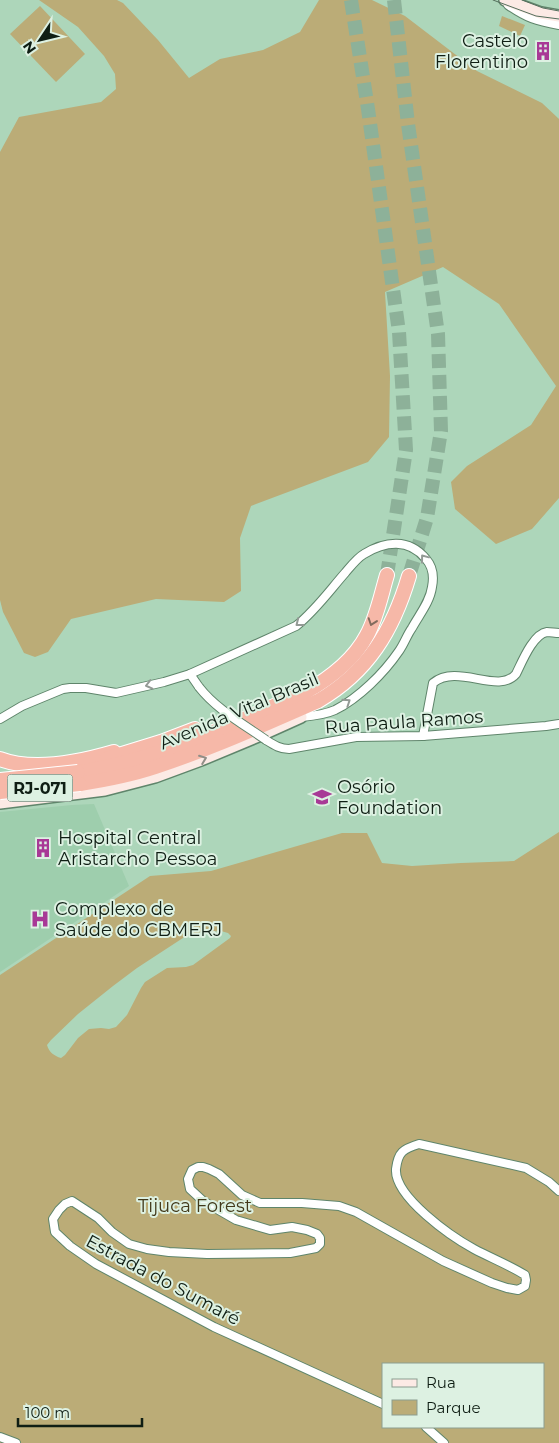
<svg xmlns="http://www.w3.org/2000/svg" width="559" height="1443" font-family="Montserrat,sans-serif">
<rect width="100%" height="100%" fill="#add6ba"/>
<path fill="#9ecead" d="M94,804L129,886L0,972V812L72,805Z"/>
<g fill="#bbac77" fill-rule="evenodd">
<path d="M39,0H117L123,3L158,40L189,78L220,59L263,50L300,32L319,0H372L405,16L477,71L542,103L559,119V498L532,529L496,544L455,509L451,482L467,466L531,425L556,386L499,304L443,267L385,292L390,376L389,437L368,462L251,506L240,538L241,591L224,602L156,599L71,619L48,652L35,657L24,653L3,612L0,600V152L19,117L101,102L116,89L115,74L104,56L78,27Z"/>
<path d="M40,6L85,54L56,82L10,34Z"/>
<path d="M502,16L525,25L520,36L499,26Z"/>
<path d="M559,832V1443H0V975L150,876L211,871L342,833H367L382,863L412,866L461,863L514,861ZM221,931L228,933L231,936L230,938L193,965L186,967L167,968L145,982L141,988L127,1015L116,1027L109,1029L101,1028L89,1029L78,1038L65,1055L61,1058C54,1056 49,1052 47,1045L51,1040L78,1014L113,986L137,968L186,936L201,932ZM383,1364H543V1427H383Z"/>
</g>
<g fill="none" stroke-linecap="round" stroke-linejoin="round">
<g stroke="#8db199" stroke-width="14" stroke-dasharray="14 7" stroke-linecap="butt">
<path d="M351,0L368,109L399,332L406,450L387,575"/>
<path d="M394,0L408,124L438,334L441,431L427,518L409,576"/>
</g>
<g stroke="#5f856b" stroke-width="10">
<g id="street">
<path d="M508,5C527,18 536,21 559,25"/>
<path d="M190,674L199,687"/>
<path d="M0,719L22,706L63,689L70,688H86L116,693L164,682L190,674L296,626C315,611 330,590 345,573C351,566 357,558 364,554C385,541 409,538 426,559C433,567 434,577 432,587C430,602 419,615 412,628C407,635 404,644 399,651C384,673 359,698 335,710C324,715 312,716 301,717"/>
<path d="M423,736L433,683C458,663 498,695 516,674C522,662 533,634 547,632C551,632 555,633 559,633"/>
<path d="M266,740C274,745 280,749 289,749L356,737L423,736L546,726L559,724"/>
<path d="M383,1404L214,1327L96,1264L70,1246L55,1232L53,1219L59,1210L65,1204L72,1201L98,1218L112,1232L129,1244L147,1249L169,1252L207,1254L290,1253L316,1248L320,1244V1238L317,1234L307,1230L292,1227L270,1230L236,1220L203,1201L190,1189L188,1179L192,1170L198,1167H203L209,1169L219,1174L242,1195L260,1203H302L339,1206L356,1212L443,1261L492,1283L507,1288L518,1290L525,1286L526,1280L525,1275C509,1265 491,1258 474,1249C452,1237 394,1197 396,1169C398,1152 403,1149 419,1144L526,1168L549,1182L559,1191"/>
<path d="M426,1427L444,1443"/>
<path d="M0,1437L16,1443"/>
</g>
</g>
<g stroke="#5f856b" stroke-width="14">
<g id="secondary">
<path d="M505,0L541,13L559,16"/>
<path d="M0,803L105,790L155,777L201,760L261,735L301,717"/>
</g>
</g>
<g stroke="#fff" stroke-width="16">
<g id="highway">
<path d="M0,759C34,772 80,762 114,752"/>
<path d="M106,759L161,742L195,729"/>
<path d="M78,772C158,761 231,724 304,693C329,679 354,660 367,635C377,617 381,595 387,575"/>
<path d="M80,784C105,780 131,775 155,767C211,749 265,724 318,701C368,672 393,630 409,576"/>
</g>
</g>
<use href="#street" stroke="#fff" stroke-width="8"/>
<use href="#secondary" stroke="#fceae5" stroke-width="11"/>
<use href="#highway" stroke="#f6b8a8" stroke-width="14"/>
<g stroke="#546e5c" stroke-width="1">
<path d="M493,0L536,16L559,19"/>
<path d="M522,0L543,8L559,11"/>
</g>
<g stroke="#5f856b" stroke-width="10" stroke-linecap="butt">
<path id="street-bridge" d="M199,687C216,709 243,724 266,740"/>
</g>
<g stroke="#fff" stroke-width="16" stroke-linecap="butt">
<g id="highway-bridge">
<path d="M0,780L78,772"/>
<path d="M0,792L80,784"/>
</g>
</g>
<use href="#street-bridge" stroke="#fff" stroke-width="8"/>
<use href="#highway-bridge" stroke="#f6b8a8" stroke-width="14"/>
</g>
<defs><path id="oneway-chevron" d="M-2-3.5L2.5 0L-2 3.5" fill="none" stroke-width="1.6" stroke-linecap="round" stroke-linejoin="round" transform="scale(1.25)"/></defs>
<g stroke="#939a95">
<use href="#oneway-chevron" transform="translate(424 558) rotate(-127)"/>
<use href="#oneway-chevron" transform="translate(299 623) rotate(142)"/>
<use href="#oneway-chevron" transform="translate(149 685) rotate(166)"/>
<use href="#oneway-chevron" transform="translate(347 702) rotate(-34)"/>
</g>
<use stroke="#826b5e" href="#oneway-chevron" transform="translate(372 622) rotate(109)"/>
<use stroke="#918e87" href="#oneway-chevron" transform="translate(203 759) rotate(-21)"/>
<defs>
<g id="building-bare" transform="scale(1.5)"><path d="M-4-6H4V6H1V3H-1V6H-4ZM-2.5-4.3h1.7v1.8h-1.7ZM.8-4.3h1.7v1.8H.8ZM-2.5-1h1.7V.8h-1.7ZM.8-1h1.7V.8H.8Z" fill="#a83996" stroke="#ddf1e2" stroke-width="2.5" paint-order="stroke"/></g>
<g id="school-bare" transform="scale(1.5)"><path d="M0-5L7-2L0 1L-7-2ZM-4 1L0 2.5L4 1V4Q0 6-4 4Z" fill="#a83996" stroke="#ddf1e2" stroke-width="2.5" paint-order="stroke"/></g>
<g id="hospital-bare" transform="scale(1.5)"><path d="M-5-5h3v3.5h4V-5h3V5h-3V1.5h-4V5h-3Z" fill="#a83996" stroke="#ddf1e2" stroke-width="2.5" paint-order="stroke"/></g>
</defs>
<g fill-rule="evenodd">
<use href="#building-bare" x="543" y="51"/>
<use href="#school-bare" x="322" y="797"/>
<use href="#building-bare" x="43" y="848"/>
<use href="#hospital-bare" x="40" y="919"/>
</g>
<g text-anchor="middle" stroke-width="4" stroke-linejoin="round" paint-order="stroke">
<rect fill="#ddf1e2" stroke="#4d5d52" stroke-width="1" x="7.5" y="774.5" width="65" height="27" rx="4"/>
<g font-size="16" font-weight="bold" fill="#0f1e14">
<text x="40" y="794">RJ-071</text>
</g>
<g font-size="18" fill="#0f1e14" stroke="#ddf1e2" text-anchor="start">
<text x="528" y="47" text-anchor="end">Castelo<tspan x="528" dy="21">Florentino</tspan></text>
<text x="337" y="793">Osório<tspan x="337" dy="21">Foundation</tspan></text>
<text x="58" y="844">Hospital Central<tspan x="58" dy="21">Aristarcho Pessoa</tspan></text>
<text x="55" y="915">Complexo de<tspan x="55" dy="21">Saúde do CBMERJ</tspan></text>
</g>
<g font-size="18" fill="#0f1e14" stroke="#ddf1e2">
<text transform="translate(239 711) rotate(-23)" y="6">Avenida Vital Brasil</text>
<text transform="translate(404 722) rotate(-4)" y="6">Rua Paula Ramos</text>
<text transform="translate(163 1280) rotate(28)" y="6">Estrada do Sumaré</text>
</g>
<g font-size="18" fill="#42391a" stroke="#ddf1e2">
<text x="195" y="1212">Tijuca Forest</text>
</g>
</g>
<rect x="382" y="1363" width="162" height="65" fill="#ddf1e2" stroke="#8b9d90"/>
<rect x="392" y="1379" width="25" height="8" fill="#fceae5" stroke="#8b9d90"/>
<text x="426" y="1388" font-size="15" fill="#0f1e14">Rua</text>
<rect x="392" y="1400" width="25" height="15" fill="#bbac77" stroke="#8b9d90"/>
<text x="426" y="1413" font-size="15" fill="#0f1e14">Parque</text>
<g transform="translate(40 40) rotate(235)" stroke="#ddf1e2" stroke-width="4" paint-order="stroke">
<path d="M0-4L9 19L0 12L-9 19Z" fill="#0f1e14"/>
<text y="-8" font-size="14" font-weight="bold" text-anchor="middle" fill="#0f1e14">N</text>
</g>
<path d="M18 1418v8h124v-8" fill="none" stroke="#0f1e14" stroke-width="2.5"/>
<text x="25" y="1418" font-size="15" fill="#0f1e14" stroke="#ddf1e2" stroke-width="4" paint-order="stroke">100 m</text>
</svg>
